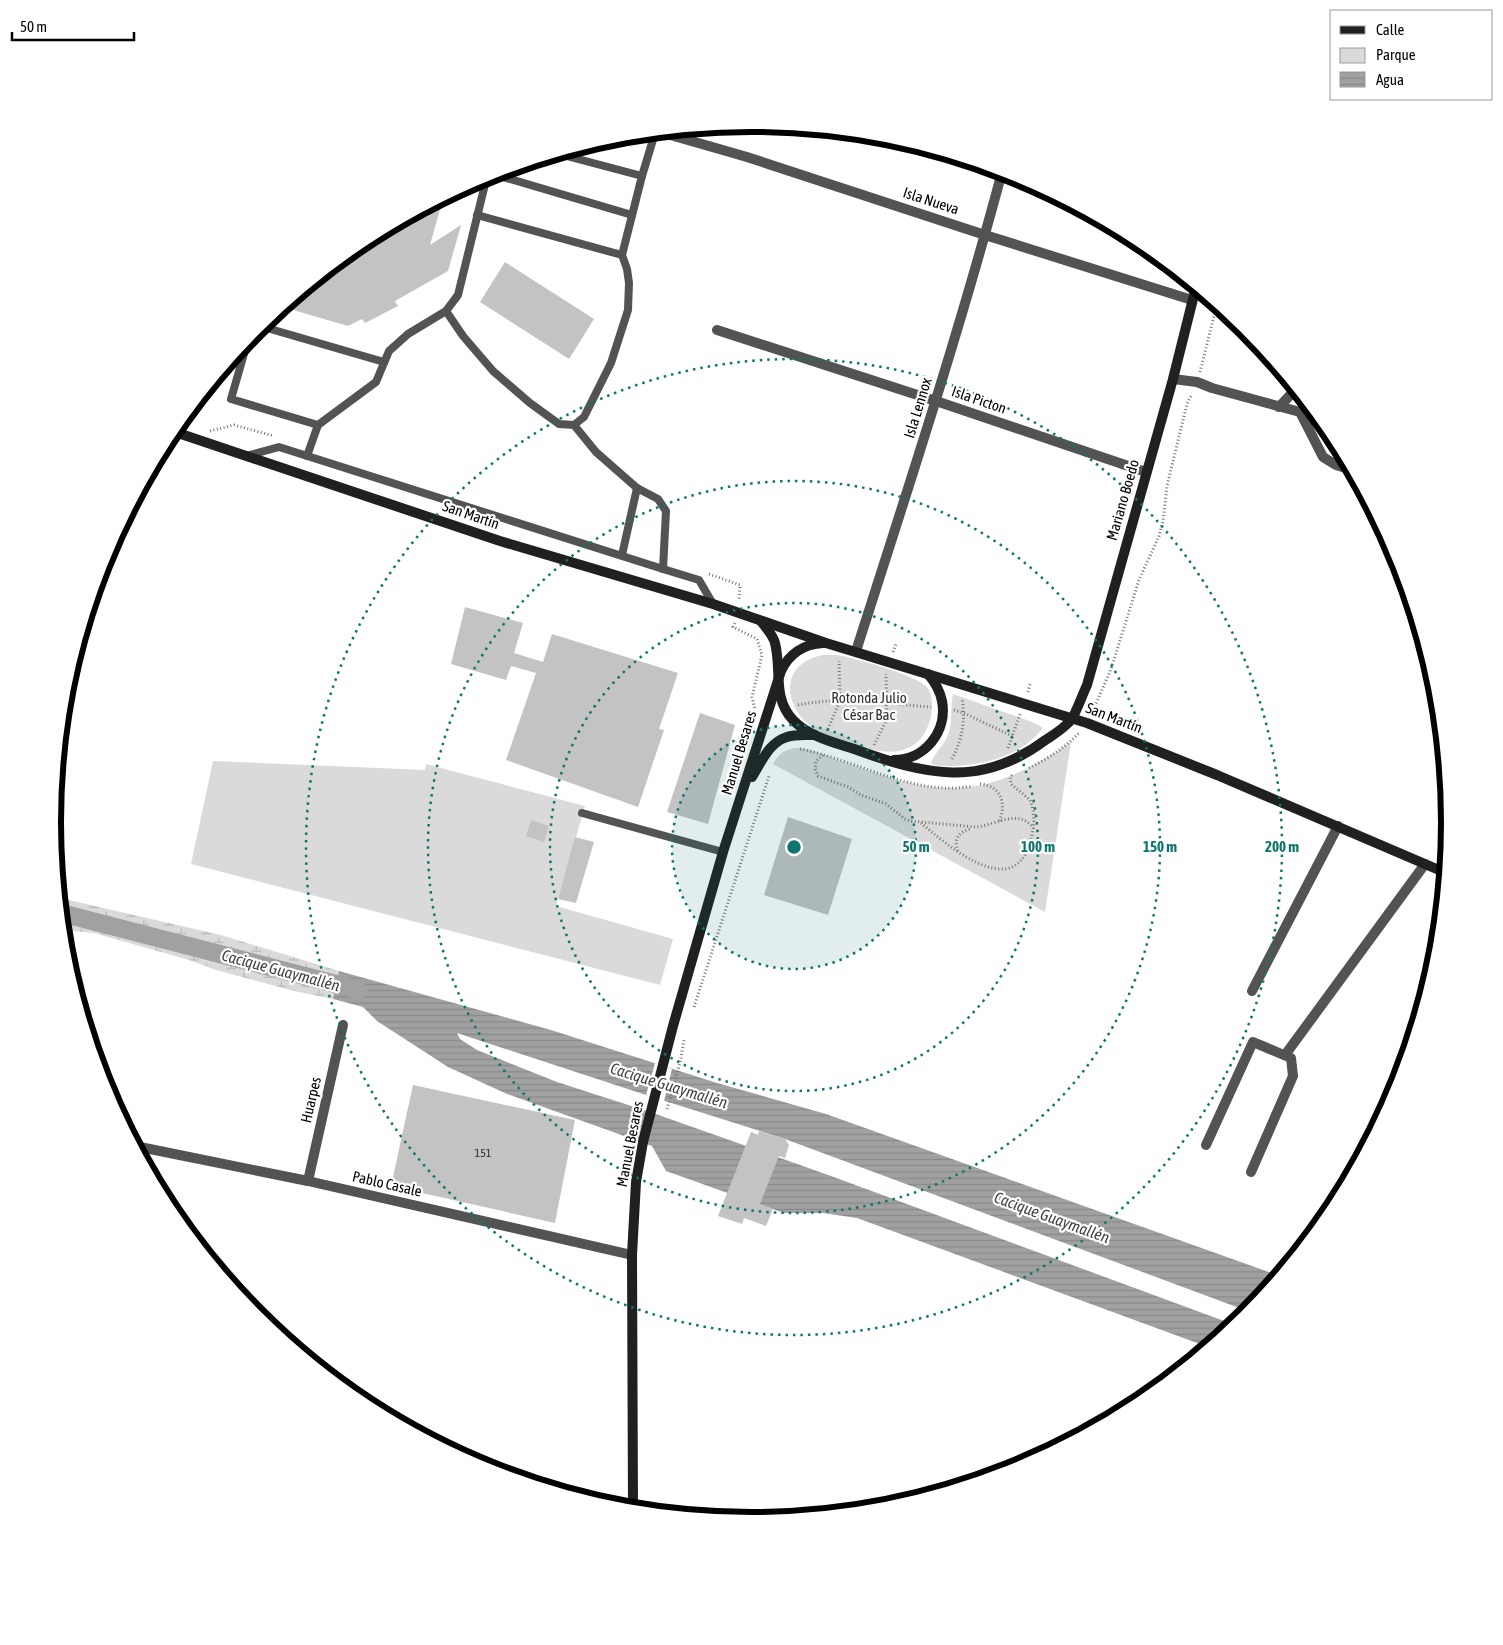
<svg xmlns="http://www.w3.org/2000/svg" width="1503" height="1645" font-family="'Asap Condensed',sans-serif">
<defs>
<pattern id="wetland-marsh" width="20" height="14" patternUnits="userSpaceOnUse" patternTransform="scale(1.25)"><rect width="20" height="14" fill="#dadada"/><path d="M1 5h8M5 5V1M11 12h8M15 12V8" fill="none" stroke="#b9b9b9"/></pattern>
<pattern id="water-rules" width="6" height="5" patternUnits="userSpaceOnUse" patternTransform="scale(1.25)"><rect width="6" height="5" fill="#a1a1a1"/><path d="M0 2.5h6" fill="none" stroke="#898989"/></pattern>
</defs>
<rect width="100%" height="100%" fill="#fff"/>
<g fill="#dadada">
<path d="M823,655C828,655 833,655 838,655C854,658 918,676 927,687C936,699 932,722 924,734C907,761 873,751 848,743C835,738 818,733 807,723C781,699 784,662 823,655Z"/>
<path d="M953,694L1032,722L1042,727V729C1018,760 970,769 933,765L931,763C934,753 944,746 948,735C953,722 950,707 953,694Z"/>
<path d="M1071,742L1045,912L773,764C777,757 782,751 790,749C804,745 824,755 838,760C874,772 913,789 952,788C996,788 1036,766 1071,742Z"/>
<path d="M213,761L425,770L426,764L585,806L556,906L673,939L660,985L191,864Z"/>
</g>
<path fill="url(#wetland-marsh)" d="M60,898L221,935L339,971L333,999L294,991L216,970L189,960L94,933L63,930Z"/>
<path fill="url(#water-rules)" d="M339,971L551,1030L717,1083L826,1114L1280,1276L1250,1312L785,1139L646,1095L457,1033L460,1039L477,1050L557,1082L650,1112L831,1176L1235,1325L1208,1347L857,1218L823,1213H784L666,1171L652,1146L507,1094L448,1067L377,1021L363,1007L333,999Z"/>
<path fill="#fff" d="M655,1063L672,1069L664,1101L646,1095Z"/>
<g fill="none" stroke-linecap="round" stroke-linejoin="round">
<path stroke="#a1a1a1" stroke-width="18" d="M61,913L359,990"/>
</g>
<g fill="#c3c3c3">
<path d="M443,199L430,245L461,225L448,271L395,301L398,306L365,323L362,319L348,326L283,307L363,241Z"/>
<path d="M505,262L594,319L569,359L480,302Z"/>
<path d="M465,607L523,623L514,653L543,662L552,634L678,673L659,729L664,730L638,807L506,760L536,673L511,666L506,680L451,664Z"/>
<path d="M700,713L735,725L708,824L667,812Z"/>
<path d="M788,817L852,839L828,915L764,895Z"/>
<path d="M531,820L549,826L544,842L526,836Z"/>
<path d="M575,837L594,842L576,903L558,899Z"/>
<path d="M413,1085L575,1120L555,1223L391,1186Z"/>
<path d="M759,1131L785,1139L789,1145L785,1158L779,1156L760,1204L773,1209L766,1226L744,1218L742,1224L718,1216L751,1132L758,1135Z"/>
</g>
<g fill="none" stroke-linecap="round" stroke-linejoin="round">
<g stroke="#757575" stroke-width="3" stroke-dasharray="1 2.5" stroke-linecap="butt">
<path d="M1200,372L1217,304"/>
<path d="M210,431L234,425L274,436"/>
<path d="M709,574L740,585L739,600"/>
<path d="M735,623L733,627L757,639L762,655L752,697L755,709"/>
<path d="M893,652L896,644"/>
<path d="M1028,692L1030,684"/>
<path d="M798,705C841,696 887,704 931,707"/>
<path d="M954,710L964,713L1012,736"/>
<path d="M1092,713L1111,669L1139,580L1159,536L1163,521L1167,486L1187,404L1192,394"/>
<path d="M828,729L840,701L839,661"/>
<path d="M874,745L887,719L886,674"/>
<path d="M1008,748L1020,714"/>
<path d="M800,749C858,760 913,797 973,786"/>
<path d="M823,755L816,761L815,769L818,776L848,787L861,795L886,804L905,819L910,821L976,827C996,825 1019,808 1033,828"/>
<path d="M952,759C962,740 966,720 962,698"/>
<path d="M1029,768C1047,759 1065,748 1079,733"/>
<path d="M980,784C1001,786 1007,803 999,822"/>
<path d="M921,823C945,843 1010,901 1029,846C1034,831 1036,815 1030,800L1011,784L1010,777L1012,775"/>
<path d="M958,851C953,839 959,832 970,829"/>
<path d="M694,1007L769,776"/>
<path d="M667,1109L680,1063L684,1040"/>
</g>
<g stroke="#535353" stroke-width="8">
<path d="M559,154L642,176"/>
<path d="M493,174L632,215"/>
<path d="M477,215L622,255"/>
<path d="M446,311L463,336L493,371L530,403L559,424L574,425L584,417L611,363L628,310L629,283L627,269L622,255L642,176L655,133"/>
<path d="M260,326L384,362"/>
<path d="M248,340L231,399L318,425L376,382L389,351L408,334L446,311L458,295L487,176"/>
<path d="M574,425L596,452L637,488L658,499L666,511L663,569"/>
<path d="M246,456L279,447L663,569L699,580L713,604"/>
<path d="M307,456L318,425"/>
<path d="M622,555L637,488"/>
<path d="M582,813L723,852"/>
</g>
<g stroke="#535353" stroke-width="10">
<path d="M660,132L747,157L985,235L1192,300"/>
<path d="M717,330L936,401L1146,472"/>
<path d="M1173,379L1197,382L1212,388L1300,412L1323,457L1336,465L1352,470"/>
<path d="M1279,407L1296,389"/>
<path d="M1300,412L1308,404"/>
<path d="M856,651C907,492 959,333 1002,172"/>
<path d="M1252,991L1338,826"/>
<path d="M1285,1055L1425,864"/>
<path d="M1206,1145L1253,1042L1291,1058L1293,1076L1251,1172"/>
<path d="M135,1146L308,1181L632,1255"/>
<path d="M308,1181L343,1025"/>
</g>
<g stroke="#202020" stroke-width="10">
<path d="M172,431L500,541L713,604L826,643L1087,723L1217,775L1446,873"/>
<path d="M761,621C766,628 773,635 775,643C782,670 772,698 793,720C809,737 836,743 857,750C926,775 981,788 1044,741C1053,735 1067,727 1073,717C1078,707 1082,696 1087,685L1173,379L1196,287"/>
<path d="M894,760C924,760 948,732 942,701C940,691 935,682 928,674"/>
<path d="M752,777C761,763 769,742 787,737C795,734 806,735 814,735"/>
<path d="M633,1510L632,1255L636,1182L643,1142L673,1026L723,852L781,671C789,654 804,644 823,643"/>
</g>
</g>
<circle cx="794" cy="847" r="122" fill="#0f766e" fill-opacity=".12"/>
<g fill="none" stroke="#0f766e" stroke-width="2.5" stroke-dasharray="2.5 5">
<circle cx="794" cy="847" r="122"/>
<circle cx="794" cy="847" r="244"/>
<circle cx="794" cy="847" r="366"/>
<circle cx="794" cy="847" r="488"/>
</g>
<g text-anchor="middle" stroke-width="4.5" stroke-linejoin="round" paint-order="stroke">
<g font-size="12" fill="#313131">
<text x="483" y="1157">151</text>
</g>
<g font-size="15" fill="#000" stroke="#fff">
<text transform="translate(931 201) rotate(18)" y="5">Isla Nueva</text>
<text transform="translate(979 400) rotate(19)" y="5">Isla Picton</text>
<text transform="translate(918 408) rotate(-73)" y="5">Isla Lennox</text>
<text transform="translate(1123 500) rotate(-74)" y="5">Mariano Boedo</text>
<text transform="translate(471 515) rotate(19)" y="5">San Martín</text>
<text transform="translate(1114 718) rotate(21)" y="5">San Martín</text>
<text transform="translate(739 753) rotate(-73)" y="5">Manuel Besares</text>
<text transform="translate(311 1100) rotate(-77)" y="5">Huarpes</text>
<text transform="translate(630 1144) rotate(-79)" y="5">Manuel Besares</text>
<text transform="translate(387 1184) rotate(13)" y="5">Pablo Casale</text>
</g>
<g font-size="15" fill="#313131" stroke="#fff">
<text x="869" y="703">Rotonda Julio<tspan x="869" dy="17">César Bac</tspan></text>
</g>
<g font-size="16" font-style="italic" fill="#424242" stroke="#fff">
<text transform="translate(281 970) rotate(15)" y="6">Cacique Guaymallén</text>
<text transform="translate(669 1085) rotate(17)" y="6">Cacique Guaymallén</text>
<text transform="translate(1052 1217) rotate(20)" y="6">Cacique Guaymallén</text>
</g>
</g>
<path d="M0 0H1503V1645H0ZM61 822a690 690 0 1 1 1380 0a690 690 0 1 1-1380 0Z" fill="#fff" fill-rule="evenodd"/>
<path fill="none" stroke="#000" stroke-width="6" d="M61 822a690 690 0 1 1 1380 0a690 690 0 1 1-1380 0Z"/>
<circle cx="794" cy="847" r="8" fill="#0f766e" stroke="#fff" stroke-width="2.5"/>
<g font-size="15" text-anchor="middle" font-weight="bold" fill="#0f766e" stroke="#fff" stroke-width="4.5" stroke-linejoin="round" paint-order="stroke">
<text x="916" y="852">50 m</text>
<text x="1038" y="852">100 m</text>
<text x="1160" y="852">150 m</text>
<text x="1282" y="852">200 m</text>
</g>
<rect x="1330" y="10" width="162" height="90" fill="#ffffff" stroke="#999999"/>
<rect x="1340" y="26" width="25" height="8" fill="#202020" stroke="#999999"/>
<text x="1376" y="35" font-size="15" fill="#000000">Calle</text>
<rect x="1340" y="48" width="25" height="15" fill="#dadada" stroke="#999999"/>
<text x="1376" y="60" font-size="15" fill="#000000">Parque</text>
<rect x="1340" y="72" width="25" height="15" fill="url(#water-rules)" stroke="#999999"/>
<text x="1376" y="85" font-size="15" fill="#000000">Agua</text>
<path d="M12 32v8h122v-8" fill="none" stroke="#000000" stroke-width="2.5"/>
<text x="20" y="32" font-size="15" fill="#000000" stroke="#ffffff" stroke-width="4" paint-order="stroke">50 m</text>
</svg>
